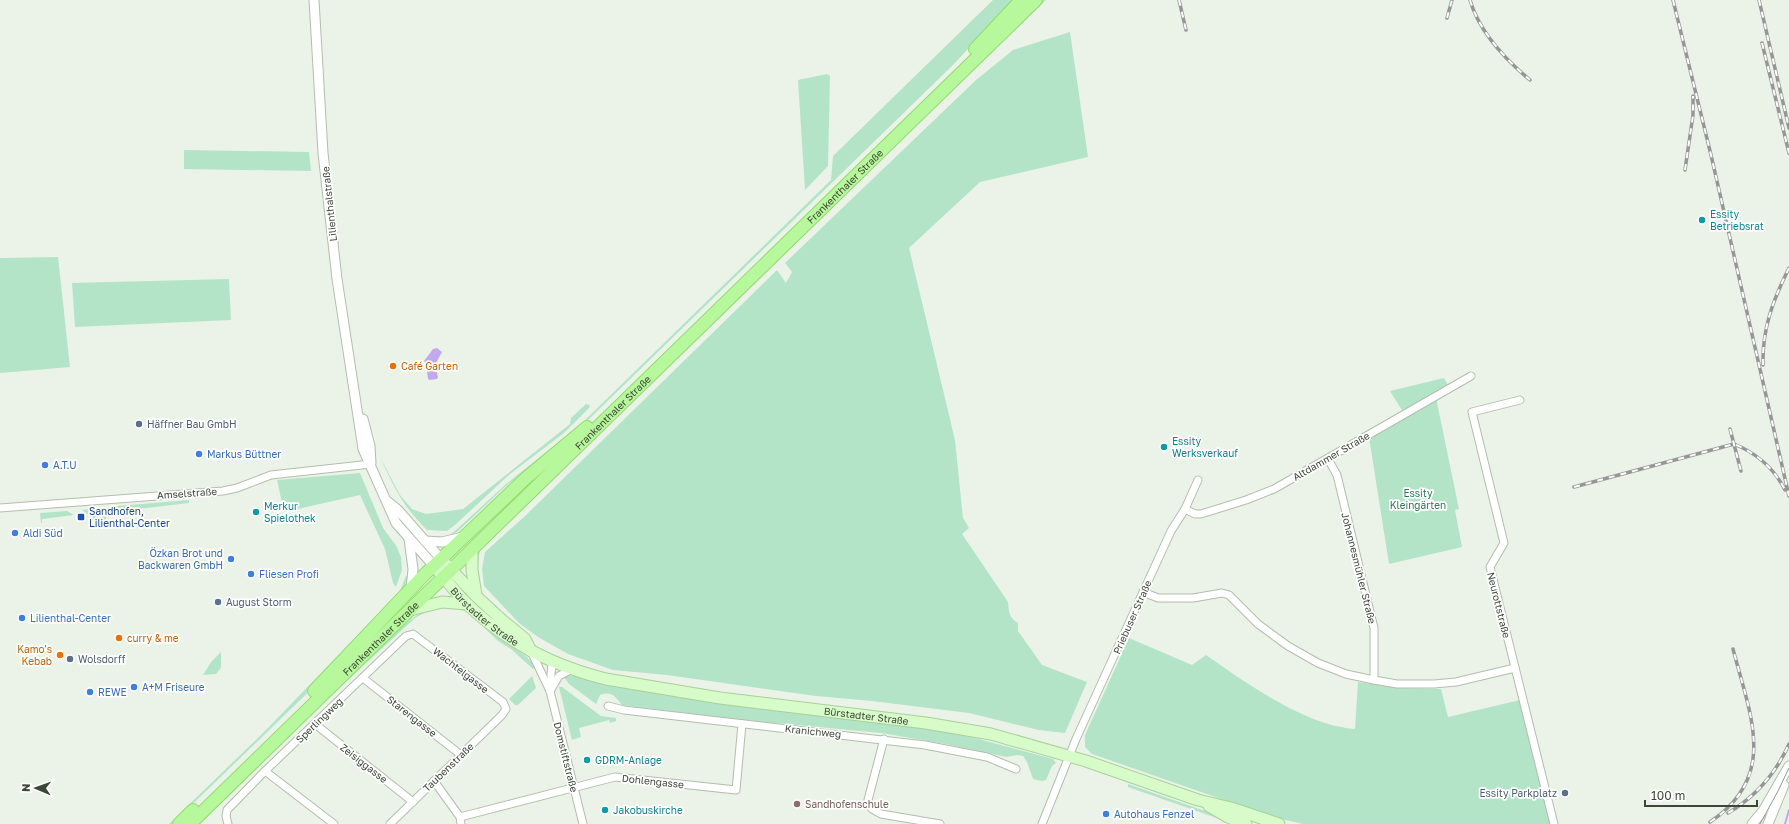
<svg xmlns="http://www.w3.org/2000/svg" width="1789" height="824" font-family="'Golos Text',sans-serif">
<rect width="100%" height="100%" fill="#ebf3e8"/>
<g fill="#b3e4c8">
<path d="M993,0H1013L954,64L587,421L506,486L457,532L448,536L456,530L505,485L580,425L831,180L833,156Z"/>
<path d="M1041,0H1046L480,550L477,570L475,559L478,549Z"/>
<path d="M1070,32L1088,157L980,182L909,248L955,440L963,518L969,528L962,534L1008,602C1009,612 1009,618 1018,623V631L1042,665L1087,682L1065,733L1039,730L969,713L872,701L816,696L667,675L613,670L568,654L538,637L519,623L484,586L482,569L485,552L524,517L777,270L786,283L792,272L785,263L976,80L1013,50Z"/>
<path d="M827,74L830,76L828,166L805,190L798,80Z"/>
<path d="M184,150L309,152L311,171L184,169Z"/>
<path d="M58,257L70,367L0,373V258Z"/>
<path d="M229,279L231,320L75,327L72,283Z"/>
<path d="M1444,378L1448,385L1403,412L1390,391Z"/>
<path d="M1436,398L1459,509L1455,510L1462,547L1389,564L1369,437Z"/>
<path d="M586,404L590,405L589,408L564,433L510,474L455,525L447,531L427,530C404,508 393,486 380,457L400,495L412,509L426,514L463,509L570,424L571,418Z"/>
<path d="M360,473L383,528L397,547L401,557L402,570L396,587L393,583L385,549L360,495L284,512L277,480Z"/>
<path d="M189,500V503L121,511V516H118L117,506Z"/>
<path d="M100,508V511H104L107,523H100L82,510Z"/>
<path d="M67,511L74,515L42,519V523H41L40,513Z"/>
<path d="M409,574L405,585L401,592L325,676L172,824H169L265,731L400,591L406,576Z"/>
<path d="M450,607H463L507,643L526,656L536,667L533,669L511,649L498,641L468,612Z"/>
<path d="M429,610L415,618L337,690L200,824H197L336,688C344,681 353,675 360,668C376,653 410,613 429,610Z"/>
<path d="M1129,638L1192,665L1206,655C1246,683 1306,726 1355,729L1358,682L1398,688L1441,689L1448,717L1520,700L1550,824H1303L1273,817L1092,754L1085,747V735Z"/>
<path d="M221,652V668L216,674L203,675L211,662Z"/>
<path d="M568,675L941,731L975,738L1053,759L1056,763L1052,766L1046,780L1041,781L1033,779L1027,762L1023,756L1017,755L1007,757L997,755L946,744L881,733L734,719L622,705C615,696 611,691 600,695L596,704L569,684L564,677Z"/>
<path d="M532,676L536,688L518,705H515L509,699Z"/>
<path d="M559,687H562L601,716L616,718V721L610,723L609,720L579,728L581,737L572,740Z"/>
<path d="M1128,784L1242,824H1234L1128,787Z"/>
</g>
<path fill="#c2a8ec" d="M437,348L442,352L435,365L438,377L437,379L430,380L428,379L426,363L424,361L433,349Z"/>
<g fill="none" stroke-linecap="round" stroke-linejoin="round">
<path stroke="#c2a8ec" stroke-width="2" d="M1785,824L1789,810"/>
<g stroke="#b2beab" stroke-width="9">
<g id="minor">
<path d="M1520,400L1472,412L1504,543L1490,567L1554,824"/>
<path d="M1328,459L1337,475L1374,628V680"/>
<path d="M0,508L223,491L237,488L271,475L371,464"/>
<path d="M1185,509L1195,514H1201L1246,500L1274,489L1471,376"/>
<path d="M1143,592L1158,598H1193L1222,593L1229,595L1258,624L1288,646L1318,663L1346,674L1374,680L1397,684H1434L1456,682L1515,668"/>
<path d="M531,651L550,691L583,824"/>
<path d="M363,678L461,755"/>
<path d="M550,689L552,661"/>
<path d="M550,691L559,676L572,669"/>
<path d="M608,706L624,710L925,745L987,757L1016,769"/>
<path d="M315,724L413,802"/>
<path d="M884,739L868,800L872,809L881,814L940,824"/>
<path d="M265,771L334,824"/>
<path d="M434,781L460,817L461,824"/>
<path d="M460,817L615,777L736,790L742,724"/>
<path d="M228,824L226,816L227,810L265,771L406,636L413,634L503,702L506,709L502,715L390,824"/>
<path d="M1042,824L1076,739L1171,531L1185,509L1198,480"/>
</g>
</g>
<g stroke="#b2beab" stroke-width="11">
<g id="tertiary">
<path d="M314,0L323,153L337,279L363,449L396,523L434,566"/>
<path d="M363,419L370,446L371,463"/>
<path d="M387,501L398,510L441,559"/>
<path d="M409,539L413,569L411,589"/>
<path d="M425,541L442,542L463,537"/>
<path d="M1752,824L1763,811L1789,766"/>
<path d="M1768,824L1784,785"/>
</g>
</g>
<g stroke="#aad09a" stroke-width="13">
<g id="secondary">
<path d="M472,550V570L476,595"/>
<path d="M441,559L476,596L502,620L525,639L531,651"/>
<path id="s1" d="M434,566C445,578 454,591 466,603C505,641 553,666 606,679L720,698L926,723L991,734L1086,761L1198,800L1231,808L1279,824"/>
<path d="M410,610L442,602L467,604"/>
<path d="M1209,806L1228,817L1246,824"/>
</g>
</g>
<g stroke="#90dc6c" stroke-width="14">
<g id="primary">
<path d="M975,49L1021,0"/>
<path d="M314,691L423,576L526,478L587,427"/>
<path d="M179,824L193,810"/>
<path id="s2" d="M190,824L1036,0"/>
</g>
</g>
<use href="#minor" stroke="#fff" stroke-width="7"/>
<use href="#tertiary" stroke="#fff" stroke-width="9"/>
<use href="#secondary" stroke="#d7fbc9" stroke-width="11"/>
<use href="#primary" stroke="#b8f89c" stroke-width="12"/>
<path stroke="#969696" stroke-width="1" d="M1760,824L1778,791L1789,768"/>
<g stroke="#969696" stroke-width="3.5">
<g id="rail">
<path d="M1179,0L1186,30"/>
<path d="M1470,0C1479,31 1506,60 1530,80"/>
<path d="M1673,0L1711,155L1789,496"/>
<path d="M1759,0L1789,128"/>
<path d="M1447,18L1452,0"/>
<path d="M1762,43L1789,153"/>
<path d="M1685,170L1693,115V96"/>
<path d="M1763,365C1762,329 1773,300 1789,268"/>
<path d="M1730,429L1741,471"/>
<path d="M1574,487L1734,444C1756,453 1774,468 1785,490"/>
<path d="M1728,813C1755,797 1776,773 1789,744"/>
<path d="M1710,822C1779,776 1750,715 1733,649"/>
</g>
</g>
<use href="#rail" stroke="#fff" stroke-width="2" stroke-dasharray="6" stroke-linecap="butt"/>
</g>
<g fill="#0f9aa8" stroke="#fff" stroke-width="1.5">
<circle cx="1702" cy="220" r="4"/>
<circle cx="1164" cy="447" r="4"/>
<circle cx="256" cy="512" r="4"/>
<circle cx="587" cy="760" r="4"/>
<circle cx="605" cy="810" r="4"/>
</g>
<g fill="#e8710a" stroke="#fff" stroke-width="1.5">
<circle cx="393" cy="366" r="4"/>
<circle cx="119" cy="638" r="4"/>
<circle cx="60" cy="655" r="4"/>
</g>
<g fill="#5c6f8a" stroke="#fff" stroke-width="1.5">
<circle cx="139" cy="424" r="4"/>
<circle cx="218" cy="602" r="4"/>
<circle cx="70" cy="659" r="4"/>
<circle cx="1565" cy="793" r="4"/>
</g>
<g fill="#3f7fe0" stroke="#fff" stroke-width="1.5">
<circle cx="199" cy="454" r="4"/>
<circle cx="45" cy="465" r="4"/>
<circle cx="15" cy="533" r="4"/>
<circle cx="231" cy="559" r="4"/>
<circle cx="251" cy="574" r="4"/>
<circle cx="22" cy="618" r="4"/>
<circle cx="134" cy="687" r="4"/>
<circle cx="90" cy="692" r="4"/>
<circle cx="1106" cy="814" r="4"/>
</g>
<rect fill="#1a4fb4" stroke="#fff" stroke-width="1.5" x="77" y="513" width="8" height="8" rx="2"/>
<circle fill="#8d6e63" stroke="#fff" stroke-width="1.5" cx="797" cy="804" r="4"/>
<g text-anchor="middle" stroke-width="3.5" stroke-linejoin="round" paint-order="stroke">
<g font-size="10" fill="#3d4637" stroke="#fff">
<text dy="4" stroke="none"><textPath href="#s2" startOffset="914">Frankenthaler Straße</textPath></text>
<text transform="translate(329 204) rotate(-96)" y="4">Lilienthalstraße</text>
<text dy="4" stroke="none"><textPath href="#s2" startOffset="590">Frankenthaler Straße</textPath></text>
<text transform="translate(1331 456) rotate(-30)" y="4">Altdammer Straße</text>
<text transform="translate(187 493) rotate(-4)" y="4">Amselstraße</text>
<text transform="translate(1359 568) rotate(76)" y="4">Johannesmühler Straße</text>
<text transform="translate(1499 605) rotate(76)" y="4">Neurottstraße</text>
<text dy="4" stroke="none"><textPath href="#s1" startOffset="72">Bürstadter Straße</textPath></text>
<text transform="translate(1132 617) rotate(-66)" y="4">Priebuser Straße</text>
<text dy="4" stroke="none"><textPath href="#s2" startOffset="266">Frankenthaler Straße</textPath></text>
<text transform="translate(461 670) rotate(38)" y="4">Wachtelgasse</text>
<text transform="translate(412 716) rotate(38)" y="4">Starengasse</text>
<text dy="4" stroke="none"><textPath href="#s1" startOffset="473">Bürstadter Straße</textPath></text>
<text transform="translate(319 720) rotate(-44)" y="4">Sperlingweg</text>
<text transform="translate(813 731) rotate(6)" y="4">Kranichweg</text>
<text transform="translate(566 757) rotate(76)" y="4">Domstiftstraße</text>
<text transform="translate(364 763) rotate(38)" y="4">Zeisiggasse</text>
<text transform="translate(448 767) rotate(-44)" y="4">Taubenstraße</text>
<text transform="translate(653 781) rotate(6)" y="4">Dohlengasse</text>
</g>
<g font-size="10" fill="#0d838f" stroke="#fff" text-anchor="start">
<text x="1710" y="218">Essity<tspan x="1710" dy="12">Betriebsrat</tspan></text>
<text x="1172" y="445">Essity<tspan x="1172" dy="12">Werksverkauf</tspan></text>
<text x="264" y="510">Merkur<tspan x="264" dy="12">Spielothek</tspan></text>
<text x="595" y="764">GDRM-Anlage</text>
<text x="613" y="814">Jakobuskirche</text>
</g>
<g font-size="10" fill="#c56008" stroke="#fff" text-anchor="start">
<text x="401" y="370">Café Garten</text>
<text x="127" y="642">curry &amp; me</text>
<text x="52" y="653" text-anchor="end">Kamo's<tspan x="52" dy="12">Kebab</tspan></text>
</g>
<g font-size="10" fill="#4e5e75" stroke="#fff" text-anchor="start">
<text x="147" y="428">Häffner Bau GmbH</text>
<text x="226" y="606">August Storm</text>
<text x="78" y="663">Wolsdorff</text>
<text x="1557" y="797" text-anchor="end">Essity Parkplatz</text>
</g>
<g font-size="10" fill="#366cbe" stroke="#fff" text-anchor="start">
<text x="207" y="458">Markus Büttner</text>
<text x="53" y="469">A.T.U</text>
<text x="23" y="537">Aldi Süd</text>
<text x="223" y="557" text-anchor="end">Özkan Brot und<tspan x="223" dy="12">Backwaren GmbH</tspan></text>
<text x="259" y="578">Fliesen Profi</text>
<text x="30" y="622">Lilienthal-Center</text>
<text x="142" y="691">A+M Friseure</text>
<text x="98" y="696">REWE</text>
<text x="1114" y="818">Autohaus Fenzel</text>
</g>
<g font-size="10" fill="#2e7458" stroke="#fff">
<text x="1418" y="497">Essity<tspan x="1418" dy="12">Kleingärten</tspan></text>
</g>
<g font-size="10" fill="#164399" stroke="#fff" text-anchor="start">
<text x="89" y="515">Sandhofen,<tspan x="89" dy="12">Lilienthal-Center</tspan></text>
</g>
<g font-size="10" fill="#785e54" stroke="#fff" text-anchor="start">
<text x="805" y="808">Sandhofenschule</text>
</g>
</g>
<g transform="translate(36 788) rotate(272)" stroke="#ffffff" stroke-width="3" paint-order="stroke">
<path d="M0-3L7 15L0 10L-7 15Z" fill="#3d4637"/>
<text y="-6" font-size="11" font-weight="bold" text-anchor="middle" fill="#3d4637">N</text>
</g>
<path d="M1645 800v6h112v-6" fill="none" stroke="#3d4637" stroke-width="2"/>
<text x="1651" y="800" font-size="12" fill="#3d4637" stroke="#ffffff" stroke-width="3" paint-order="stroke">100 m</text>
</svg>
